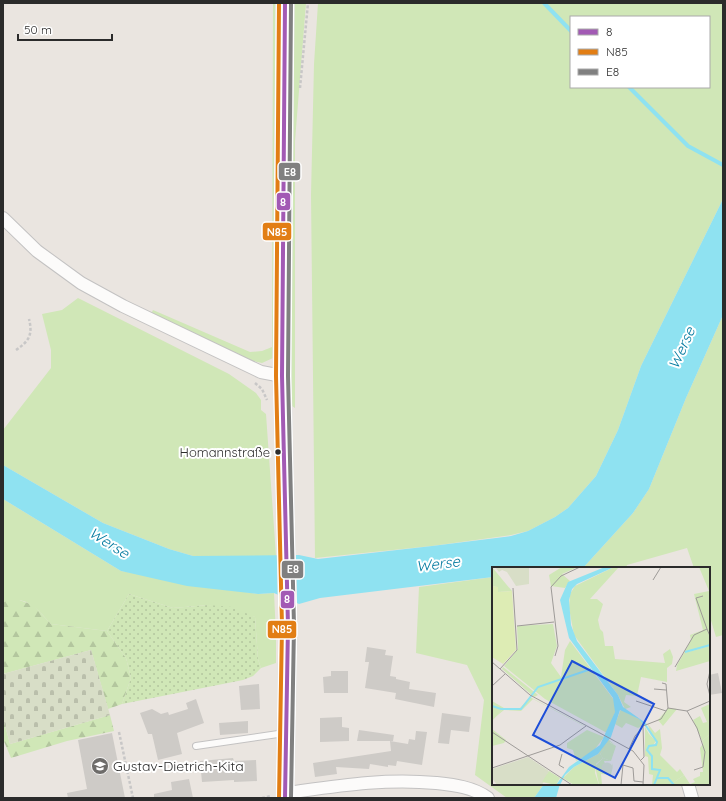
<svg xmlns="http://www.w3.org/2000/svg" width="726" height="801" font-family="Quicksand,sans-serif">
<defs>
<pattern id="forest-firs" width="22" height="20" patternUnits="userSpaceOnUse"><rect width="22" height="20" fill="#d0e7b7"/><path d="M5 1l3.5 6h-7zM16 11l3.5 6h-7z" fill="#b3c69e"/></pattern>
<pattern id="cemetery-stones" width="16" height="16" patternUnits="userSpaceOnUse"><rect width="16" height="16" fill="#d8dec7"/><path d="M2 7V4a2 2 0 0 1 4 0v3zM10 15v-3a2 2 0 0 1 4 0v3z" fill="#babfab"/></pattern>
<pattern id="garden-dots" width="8" height="8" patternUnits="userSpaceOnUse"><rect width="8" height="8" fill="#d0e7b7"/><path d="M2 2h.1M6 6h.1" fill="none" stroke="#b3c69e" stroke-width="1.8" stroke-linecap="round"/></pattern>
</defs>
<rect width="100%" height="100%" fill="#eae5e0"/>
<g fill="#d0e7b7" fill-rule="evenodd">
<path d="M273,3H279L277,348L273,358L262,363L249,360L151,314L153,310L250,352L262,351L272,347Z"/>
<path d="M288,3H306L295,141V408L292,406L289,372Z"/>
<path d="M318,3H723V199L641,366L618,430L596,476L568,508L555,517L528,531L511,535L432,546L315,558L311,195L314,64ZM571,17H709V87H571Z"/>
<path d="M78,298L229,374L256,393L261,400V410L266,414L276,556H193L169,549L103,523L3,465V430L51,368V350L42,314L62,310Z"/>
<path d="M723,315V635L716,637L709,614V568H694L687,548L627,565L626,568H583L633,513L649,489L686,398Z"/>
<path d="M3,499L121,571L258,594L274,593L276,635V663L261,668L258,659L255,617L208,605L173,608L129,594L107,631L51,624C37,609 26,594 3,602Z"/>
<path d="M493,577V784H544L534,798H507L475,775L484,700L467,665L416,653L419,587Z"/>
</g>
<g fill="url(#forest-firs)">
<path d="M14,598L33,605L51,624L107,631L126,658L131,678L122,704L108,709L91,650L3,674V602Z"/>
<path d="M110,715L114,731L67,741L11,758L3,739V718L10,744Z"/>
</g>
<path fill="url(#cemetery-stones)" d="M91,650L110,715L10,744L3,718V674Z"/>
<path fill="url(#garden-dots)" d="M129,594L173,608L208,605L232,607L255,617L258,659L261,668L253,676L243,680L122,704L131,678L126,658L107,631Z"/>
<g fill="#8fe2f1">
<path d="M723,199V315L686,398L649,489L633,513L583,568H550L548,566L540,568H493V577L320,598L299,604L274,593L258,594L187,586L121,571L3,499V465L103,523L169,549L193,556L299,555L318,559L432,546L511,536L528,531L555,517L568,508L596,476L618,430L641,366Z"/>
<path d="M544,784H560L556,798H534Z"/>
</g>
<g fill="none" stroke-linecap="round" stroke-linejoin="round">
<g stroke="#8fe2f1" stroke-width="4">
<path d="M544,3L571,31"/>
<path d="M629,87L688,146L723,165"/>
</g>
</g>
<g fill="#cecbc7">
<path d="M367,647L386,650L385,655L393,656L390,676L396,677V679L410,682L409,689L436,693L434,707L395,699L396,693L365,688L369,662H365Z"/>
<path d="M331,671H348V693H324L323,677L331,676Z"/>
<path d="M718,673L722,693L709,695V675Z"/>
<path d="M259,684L260,709L241,710L239,686Z"/>
<path d="M196,699L204,723L177,733L182,754L158,760L152,734H148L140,713L152,709L161,714L168,712L169,715L188,709L186,703Z"/>
<path d="M442,713L471,717L469,732L451,730L449,744L438,743Z"/>
<path d="M342,717V727L349,728V741L320,742V718Z"/>
<path d="M248,721V733L220,735L219,723Z"/>
<path d="M359,730L394,735L393,741H357Z"/>
<path d="M416,731L427,732L422,765L397,761L396,766L388,765V767L370,764L369,769L336,767L337,774L315,777L313,763L391,751L390,741L408,744L409,739L415,740Z"/>
<path d="M112,733L125,798H68L67,793L87,789L78,740Z"/>
<path d="M233,758L234,761L256,760L257,781L234,782V780L202,782L200,761Z"/>
<path d="M189,779L193,798H154V794L172,790L171,782Z"/>
</g>
<g fill="none" stroke-linecap="round" stroke-linejoin="round">
<g stroke="#c3c2c2" stroke-width="8">
<path id="lane" d="M196,746L285,733"/>
</g>
<g stroke="#c3c2c2" stroke-width="14">
<g id="street">
<path d="M3,218L37,251L81,283L123,306L261,372L282,376"/>
<path d="M688,784L692,798"/>
<path d="M286,793C337,786 384,778 436,783C454,785 473,787 488,798"/>
</g>
</g>
<g stroke="#c3c2c2" stroke-width="19">
<path id="secondary" d="M285,3L282,376L288,626L285,798"/>
</g>
<g stroke="#c8c7c7" stroke-width="2.5" stroke-dasharray="3 2" stroke-linecap="butt">
<path d="M300,88L308,3"/>
<path d="M16,350C29,341 33,335 29,319"/>
<path d="M255,383L262,389L267,400"/>
<path d="M119,732L133,798"/>
<path d="M262,798L271,796"/>
</g>
<use href="#lane" stroke="#fcfbfa" stroke-width="6"/>
<use href="#street" stroke="#fcfbfa" stroke-width="12"/>
<use href="#secondary" stroke="#fcfbfa" stroke-width="17"/>
<g stroke="#fff" stroke-width="7">
<path id="bus-1" d="M285,3L282,376L288,626L285,798"/>
</g>
<g stroke="#fff" stroke-width="7">
<path id="bus-2" d="M279,3L276,376L282,626L279,798"/>
</g>
<g stroke="#fff" stroke-width="7">
<path id="bus-3" d="M291,3L288,376L294,626L291,798"/>
</g>
<use href="#bus-1" stroke="#a25ab4" stroke-width="4"/>
<use href="#bus-2" stroke="#e27e14" stroke-width="4"/>
<use href="#bus-3" stroke="#808080" stroke-width="4"/>
</g>
<defs>
<g id="school-disc" transform="scale(0.9)"><circle r="9.5" fill="#6e6c6a" stroke="#fff"/><path d="M0-5L7-2L0 1L-7-2ZM-4 1L0 2.5L4 1V4Q0 6-4 4Z" fill="#fff"/></g>
</defs>
<g fill-rule="evenodd">
<use href="#school-disc" x="100" y="766"/>
</g>
<circle fill="#2b2b2b" stroke="#fff" stroke-width="1.5" cx="278" cy="452" r="3.5"/>
<g text-anchor="middle" stroke-width="4" stroke-linejoin="round" paint-order="stroke">
<g font-size="13" fill="#2b2b2b" stroke="#fff" text-anchor="end">
<text x="270" y="457">Homannstraße</text>
</g>
<g font-size="14" fill="#2b2b2b" stroke="#fff" text-anchor="start">
<text x="113" y="771">Gustav-Dietrich-Kita</text>
</g>
<g font-size="15" font-style="italic" fill="#047ba0" stroke="#fff">
<text transform="translate(682 348) rotate(-66)" y="5">Werse</text>
<text transform="translate(109 543) rotate(32)" y="5">Werse</text>
<text transform="translate(438 564) rotate(-7)" y="5">Werse</text>
</g>
</g>
<g transform="translate(492 567)">
<rect width="218" height="218" fill="#eae5e0"/>
<path d="M0,0L14,17L20,24L6,25L5,20L0,19ZM70,0H86L70,7L78,14L73,21L59,19L57,8ZM122,0H127L98,32H105L111,37L106,53L108,62L111,65L113,79H121L123,92L173,96L171,87L178,82L181,90L180,97L175,101V115L149,110L145,129L134,128L132,135L139,140L133,142L126,128L82,68L77,41L78,27L83,19ZM61,57L65,79L59,96L69,110L73,83L78,74L122,133L124,143L115,166L53,132L12,99L26,82L25,59ZM218,79V94L184,104L185,98L192,86ZM11,100L46,128L42,130L10,102ZM38,130L91,158L92,159L41,132L29,144L12,143L2,151L12,141H28ZM218,137V167L210,174L201,153L208,149L211,156L215,155L209,141ZM129,142L147,152L152,158L146,161L134,156L130,161L123,157ZM156,157L163,166L168,162L170,181L168,188L185,205L188,202L192,208L178,218H160L161,208L157,207L156,190L153,189V160L157,167L164,174L161,178L165,175L158,167ZM95,163L112,170L100,186L84,194L81,183L75,181V176ZM116,172L123,178L118,175L108,187L111,191L104,197L103,206L107,218H82L71,211L82,200L106,187ZM208,205H218V218H196L203,215L201,212L208,209Z" fill="#d0e7b7"/>
<path d="M207,0H218V79L192,86L199,73L198,68L211,63L202,27L217,24ZM0,134L12,141L0,154ZM176,141L185,142L171,159L166,153ZM0,162L14,173L12,176L0,179ZM218,167V205H211L208,181L211,177L210,174ZM111,191L119,194H112L117,207L121,196L119,208L109,207L110,218H107L103,199ZM192,208L198,217L178,218Z" fill="#d0e7b7"/>
<path d="M3,0H37V17L24,19L15,5L10,3L7,5ZM36,190L57,204L50,218H5L0,211V202ZM109.5 201a5.5 5.5 0 1 1 11 0a5.5 5.5 0 1 1-11 0Z" fill="#d8dec7"/>
<path d="M117,175L124,179L119,194L111,191L108,187ZM57,204L68,211L64,218L50,215Z" fill="#d0e7b7"/>
<path d="M0,19L6,20V25L20,24L24,83L11,97L0,90Z" fill="#ddecb4"/>
<path d="M113,0H122L85,17L80,22L77,33L79,58L85,74L126,128L131,140L155,157L152,158L147,152L128,143L119,170L106,187L82,200L73,208L68,218H64L77,200L108,178L123,145L121,131L77,71L68,33L76,15Z" fill="#8fe2f1"/>
<path fill="none" stroke="#8fe2f1" stroke-width="2" d="M193,85L218,78M0,139L9,142H29L46,120L99,102M152,156L165,175L164,178L157,179L155,183L160,189V202L168,203L162,218M165,211H176L182,218"/>
<path fill="none" stroke="#9e9b98" stroke-width="1" d="M161,13L169,0M211,29L204,31L215,62M25,59L62,55M63,89L66,79L59,20L69,9L88,0M0,95L38,128L141,184L152,198L151,218M183,100L202,68L215,62L218,69M8,102L25,83L21,21M218,104L215,117L218,129M170,116L174,117L176,141M0,119L13,107M162,122L174,123M144,134L174,144M195,144L205,161L213,185L211,200L202,203M0,165L80,218M137,182L143,169L150,161M70,187L67,198L72,201M149,193L152,190L151,159L169,152L176,141L195,144L218,134M0,201L68,178L94,159M129,218L131,198L141,201L142,214L151,215"/>
<path fill="#1d4ed8" fill-opacity="0.15" stroke="#1d4ed8" stroke-width="2" d="M80,94L162,137L123,211L41,168Z"/>
<rect width="218" height="218" fill="none" stroke="#2b2b2b" stroke-width="2"/>
</g>
<g stroke="#fff" stroke-width="1.5">
<rect x="278" y="162" width="23" height="19" rx="4" fill="#808080"/>
<rect x="276" y="192" width="15" height="19" rx="4" fill="#a25ab4"/>
<rect x="262" y="222" width="30" height="19" rx="4" fill="#e27e14"/>
<rect x="281" y="560" width="23" height="19" rx="4" fill="#808080"/>
<rect x="280" y="590" width="15" height="19" rx="4" fill="#a25ab4"/>
<rect x="267" y="620" width="30" height="19" rx="4" fill="#e27e14"/>
</g>
<g font-size="11" text-anchor="middle" font-weight="bold" fill="#fff">
<text x="290" y="176">E8</text>
<text x="283" y="206">8</text>
<text x="277" y="236">N85</text>
<text x="293" y="573">E8</text>
<text x="287" y="603">8</text>
<text x="282" y="633">N85</text>
</g>
<rect width="726" height="801" fill="none" stroke="#2b2b2b" stroke-width="8"/>
<rect x="570" y="16" width="140" height="72" fill="#ffffff" stroke="#aaaaaa"/>
<rect x="578" y="29" width="20" height="6" fill="#a25ab4" stroke="#aaaaaa"/>
<text x="606" y="36" font-size="12" fill="#2b2b2b">8</text>
<rect x="578" y="49" width="20" height="6" fill="#e27e14" stroke="#aaaaaa"/>
<text x="606" y="56" font-size="12" fill="#2b2b2b">N85</text>
<rect x="578" y="69" width="20" height="6" fill="#808080" stroke="#aaaaaa"/>
<text x="606" y="76" font-size="12" fill="#2b2b2b">E8</text>
<path d="M18 34v6h94v-6" fill="none" stroke="#2b2b2b" stroke-width="2"/>
<text x="24" y="34" font-size="12" fill="#2b2b2b" stroke="#ffffff" stroke-width="3" paint-order="stroke">50 m</text>
</svg>
